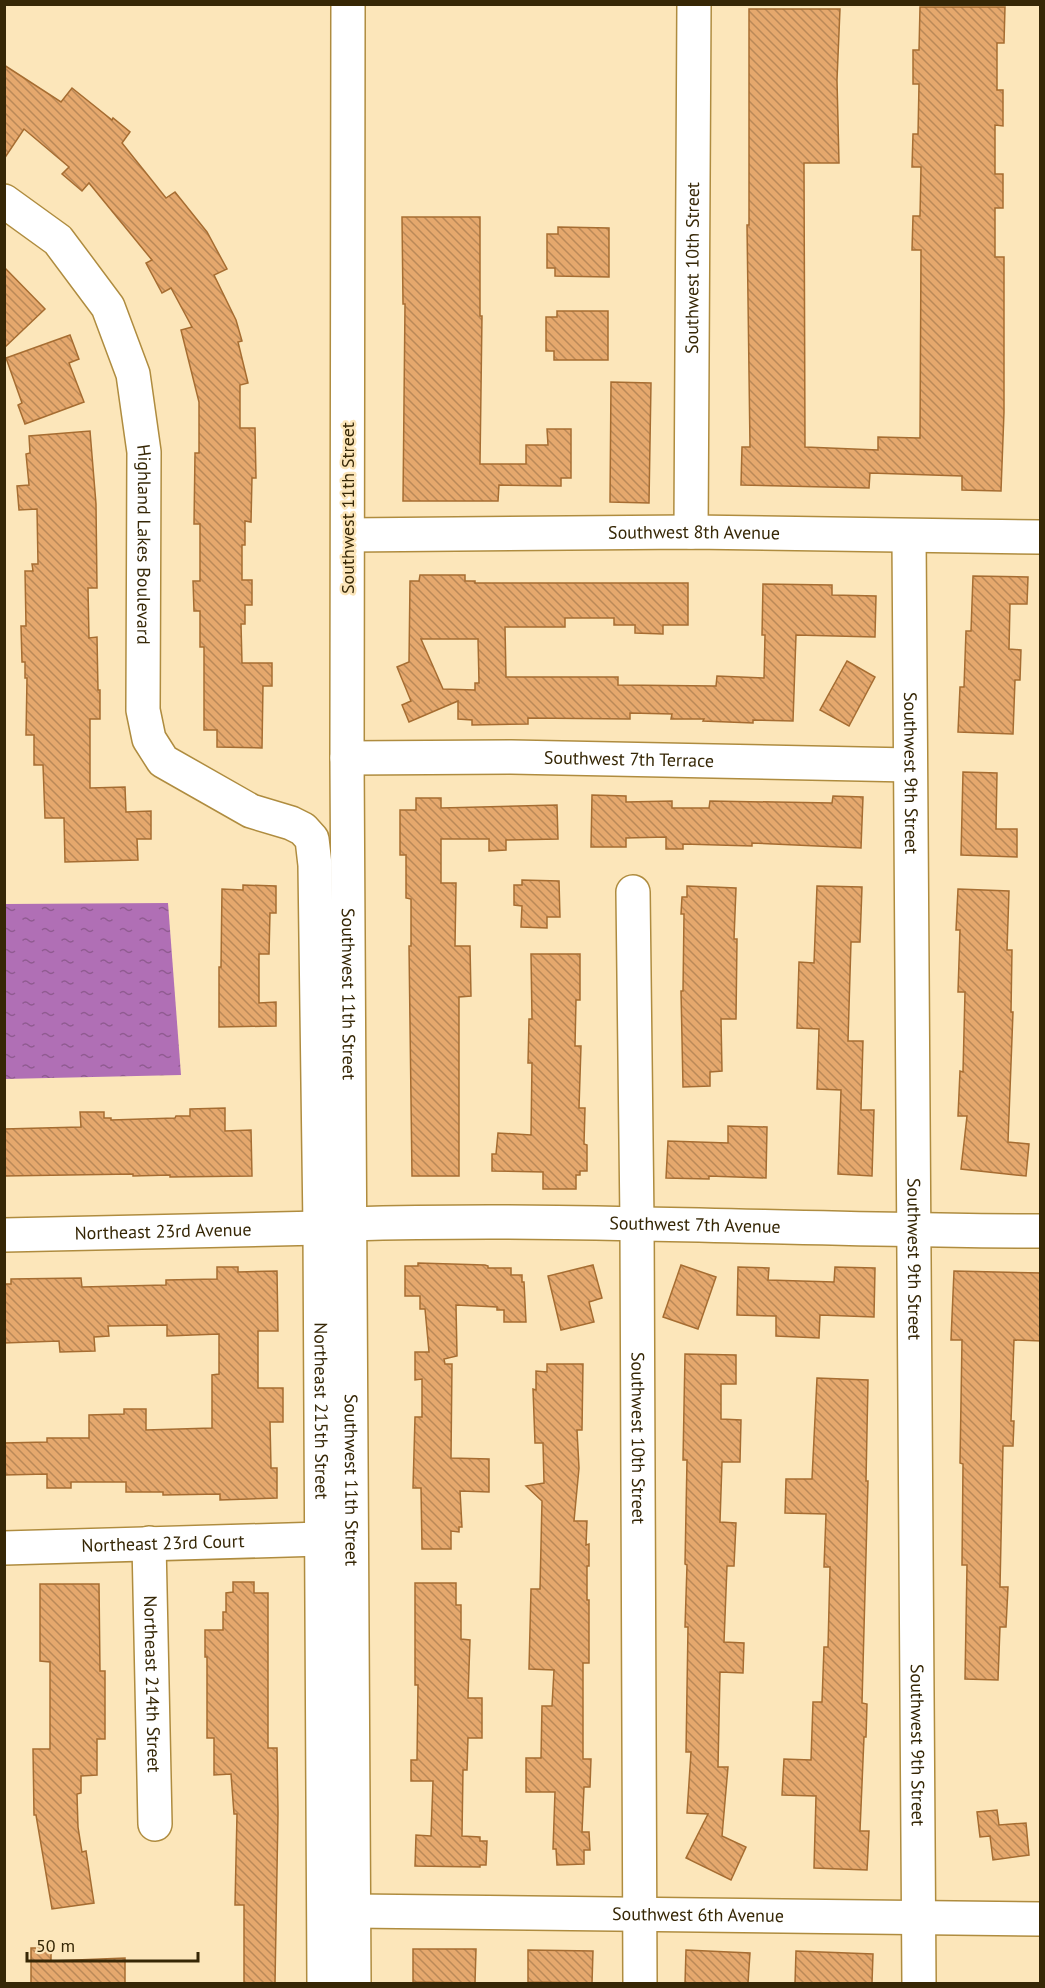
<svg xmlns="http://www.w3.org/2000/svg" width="1045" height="1988" font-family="'PT Sans',sans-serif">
<defs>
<pattern id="water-ripples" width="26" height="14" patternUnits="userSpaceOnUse" patternTransform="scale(1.5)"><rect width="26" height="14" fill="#b06fb5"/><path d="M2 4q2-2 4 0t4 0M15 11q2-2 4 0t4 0" fill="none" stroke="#905b91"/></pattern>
<pattern id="building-back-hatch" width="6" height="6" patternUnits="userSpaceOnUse" patternTransform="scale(1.5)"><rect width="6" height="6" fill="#e5a86d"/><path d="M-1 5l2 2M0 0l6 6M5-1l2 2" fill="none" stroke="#ba8958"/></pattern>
</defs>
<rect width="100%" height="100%" fill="#fce6ba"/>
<path fill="url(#water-ripples)" d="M168,903L181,1075L5,1079V904Z"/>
<g fill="url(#building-back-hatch)" stroke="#a66d32" stroke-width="1.5" fill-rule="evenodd">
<path d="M920,7H1005L1004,43H997V90H1003V126L995,125V174H1003V208H995V257H1004V412L1001,491L962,490V476L870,473L869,488L741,485L742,447H750L747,225H749V9H840L837,80L839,163H804L805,447L878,450V437L920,438L921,250H912L913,216H920L921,167H912L913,134H918L919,84H913V50H919Z"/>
<path d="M4,65L61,102L72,88L112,120L113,118L130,132L122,143L166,198L175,192L207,232L227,269L214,275L236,320L242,341L238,342L248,383L240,385V428H255L256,478H252L251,522L245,521V545H242V580H252V605H245V624H241L242,663H272V686H263L262,748L217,747V730H204V647H200V611H194L193,581H200V524H194L195,453H199V402L181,330L192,327L171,288L162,293L146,263L152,260L89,183L82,191L62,174L69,167L24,129L4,159Z"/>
<path d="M402,217H480V316H482L480,464H526V445H548L547,429H571V478H561V486L499,485L498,501H403L405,304H403Z"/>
<path d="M558,227L609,228V277L555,276V268H547V234H558Z"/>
<path d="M4,267L45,309L4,348Z"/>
<path d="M557,311H608V360H554V351H546V317H557Z"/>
<path d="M70,335L79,359L69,363L84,402L25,424L18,405L22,403L6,358Z"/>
<path d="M611,382L651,383L649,503L610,502Z"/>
<path d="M90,431L96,504L97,588H88L89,638L97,637L98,690H100V719H90V788L125,787L126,812L151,811V839H137L138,860L65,862L64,818H45L43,765H34V735H26L27,678H25V662H22L21,626H26L25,571H33L32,564H38L37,509L19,510L17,486L29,485L26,454L30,453L29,436Z"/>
<path d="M420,575H465V581H475V583H688V625H663V634L635,633V625H614V618H565V627H505L506,677H618V685L716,686L717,676L764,678L765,635H762L763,584L832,585V595L876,596L875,637L796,635L793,721L753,720V723L703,721L704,719H671L672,714L630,713V719L528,718V724L472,725V720L458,719V701L409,722L402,705L411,701L397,667L409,662L410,581H419ZM421,639H478L479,683H475V690L443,689Z"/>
<path d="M973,576L1028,577L1027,604H1010L1009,649L1021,650L1020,680H1015L1013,734L958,732L960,687H964L966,631H971Z"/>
<path d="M847,661L875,677L849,726L820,710Z"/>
<path d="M963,772L997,773L996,829H1017V857L961,855Z"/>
<path d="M592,795L626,796V802L672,801V808H709L710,801L832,803L833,796L863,797L861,848L752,843V846L683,844V849H666V837L626,838V847H591Z"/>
<path d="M416,798H441V808L557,805L558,839L506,840V850L489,851V839H441V883H456L455,946H470L471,996L459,997V1176H412L409,946H411V899L406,898V855H400V810H416Z"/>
<path d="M522,880L559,881L560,917H547V928L521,927L522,906L514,905V885H522Z"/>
<path d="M243,885L276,886V913H270L269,954H259V1003L276,1002V1026L219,1027V967H221L222,889L243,890Z"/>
<path d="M687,886L736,888L734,939H737L736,1019H721L722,1071L710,1072V1086L683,1087L681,991H683L684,914H681L682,897H687Z"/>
<path d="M817,886L862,887L860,942H851L848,1041H863L861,1110H874L872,1176L838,1174L841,1090L817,1089L819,1029L797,1028L799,962L814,963Z"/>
<path d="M958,889L1009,891L1007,950H1012L1011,1012H1013L1008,1142L1029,1144L1026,1176L961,1169L967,1116H958L960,1071L963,1072L965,992H958L960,930H956Z"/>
<path d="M531,954H580V1000H576L575,1046H581L579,1108H585L584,1144L587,1145V1171H580V1175H576V1189H543V1172L492,1171V1154H496L498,1133L531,1135L532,1063H528L529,1019H532Z"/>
<path d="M225,1108V1131L251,1130L252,1176L170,1177V1175L133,1176V1174L4,1176V1129L81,1127L80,1112H104V1118H111V1120L175,1118L176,1116H190V1109Z"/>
<path d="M728,1126L767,1127L766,1178L709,1176V1179L666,1178L668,1141L728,1143Z"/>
<path d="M418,1263L485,1265L488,1266V1268H511V1275H522V1282H524L526,1322H504V1310H497V1307L456,1305L457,1356L444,1359L445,1364H452L451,1458L489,1459V1492L460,1491L462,1527H459V1532L451,1531V1549H422L421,1488H413L415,1417H422V1379L415,1380V1352H429L425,1309H420V1296H405V1266H418Z"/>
<path d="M593,1265L602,1298L589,1302L594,1322L561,1330L548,1276Z"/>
<path d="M681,1265L716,1277L698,1329L663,1317Z"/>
<path d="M217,1267H238V1272L277,1271L278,1331H258V1388H283V1422H270L271,1468H277V1498L220,1500V1494L163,1495V1492H126V1482H71V1488H47V1474L4,1475V1443L47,1442V1438H89V1415L124,1414V1409H146V1430L212,1428V1375L219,1374V1334L167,1336V1325L108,1326L109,1336L94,1337L95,1351L60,1352L59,1341L4,1343V1284H11V1279L81,1278L82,1287L166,1285V1280L217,1279Z"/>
<path d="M738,1267L769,1268L768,1280L834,1282L835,1267L875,1268L874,1317L820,1315L819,1338L776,1336V1316L737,1315Z"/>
<path d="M954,1271L1041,1273V1341L1014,1340L1011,1421H1014L1013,1446H1003L1000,1587H1008L1006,1627H1000L998,1680L965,1679L967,1565H962L963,1464L960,1463L962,1340H951Z"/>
<path d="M685,1354L736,1355V1384H721V1419L741,1420L740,1462H722L720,1522L736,1523L734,1566H727L724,1642L744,1643L743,1673L720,1672L718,1767H728L722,1836L746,1847L731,1880L686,1858L708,1814L687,1813L691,1752H686L688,1627H685L687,1565L685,1564L687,1460H683Z"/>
<path d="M547,1364H583L582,1430H577L579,1468L574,1521H587L586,1545L589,1544V1566H587V1600H589V1663H583V1759H591L590,1787H584L582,1832H589L590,1850H584V1864L557,1865L556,1849H553L555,1792H526V1758H541L542,1706H552L554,1670L529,1669L531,1589H540L542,1501L526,1486L544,1483L543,1443H535L533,1389L536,1390V1371L547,1372Z"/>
<path d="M817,1378L868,1380L866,1481H868L862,1703L867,1704L866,1737H864L860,1831H869L867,1870L814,1868L816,1796L782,1795L784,1759L811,1760L813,1702H822L824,1647H828L830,1567H824L826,1514L785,1513L786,1479H812Z"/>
<path d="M233,1582H254V1593H268V1748H277L278,1813L275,1983H244V1905H235L237,1814H234L231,1774L214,1775V1738H207V1657H205V1630H223V1612H226V1593L233,1592Z"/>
<path d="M415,1583H456V1605H461V1639L470,1640L468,1698H482V1738H468L467,1770H463L462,1836L480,1837V1841H487L486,1865H480V1867L415,1866L416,1835L431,1836L433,1781H411V1760H417L418,1685H415Z"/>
<path d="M40,1584H99L100,1671H105V1739H97V1775L81,1776V1793L77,1794L78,1827L82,1852L86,1851L94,1903L52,1909L36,1815H34L33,1749H50V1662L40,1661Z"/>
<path d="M997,1810L999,1825L1026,1823L1029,1855L993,1860L990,1836L980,1837L977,1812Z"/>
<path d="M31,1948H51V1961L125,1958V1983H31Z"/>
<path d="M413,1949H476L475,1983L413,1982Z"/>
<path d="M528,1950L593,1951L592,1983L528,1982Z"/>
<path d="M686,1950L750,1953L748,1983H685Z"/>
<path d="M796,1951L873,1954L872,1983H795Z"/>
</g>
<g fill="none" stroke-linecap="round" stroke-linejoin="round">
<g stroke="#af8c3f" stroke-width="36">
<g id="minor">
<path id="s1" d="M348,4L347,758L354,1984"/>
<path id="s2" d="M4,201L58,240L108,307L133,374L144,452L143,710L149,739L163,761L251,811L291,823L303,829L312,839L315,865L320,1228L324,1984"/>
<path id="s3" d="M691,532L694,4"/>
<path id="s4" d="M348,535L691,532L1040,537"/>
<path id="s5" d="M909,536L919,1984"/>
<path id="s6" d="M347,758L511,757L910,765"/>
<path id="s7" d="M633,892L637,1222L640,1984"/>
<path id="s8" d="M350,1224C580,1217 810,1231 1040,1231"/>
<path id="s9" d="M4,1235L320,1228"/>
<path id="s10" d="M149,1543L155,1824"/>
<path id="s11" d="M4,1548L322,1539"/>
<path id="s12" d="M354,1911L1040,1919"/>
</g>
</g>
<use href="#minor" stroke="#fff" stroke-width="33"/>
</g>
<g text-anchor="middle" stroke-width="5" stroke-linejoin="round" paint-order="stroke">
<g font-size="18" fill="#362706" stroke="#fce6ba">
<text dy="6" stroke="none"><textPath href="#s3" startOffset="264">Southwest 10th Street</textPath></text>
<text transform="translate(348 508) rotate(-90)" y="6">Southwest 11th Street</text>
<text dy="6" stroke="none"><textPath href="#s4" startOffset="346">Southwest 8th Avenue</textPath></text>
<text dy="6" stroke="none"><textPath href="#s2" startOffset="393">Highland Lakes Boulevard</textPath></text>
<text dy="6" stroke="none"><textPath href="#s6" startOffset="282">Southwest 7th Terrace</textPath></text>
<text dy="6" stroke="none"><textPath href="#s5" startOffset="237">Southwest 9th Street</textPath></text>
<text dy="6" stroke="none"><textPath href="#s1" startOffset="990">Southwest 11th Street</textPath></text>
<text dy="6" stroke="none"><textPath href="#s8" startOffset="345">Southwest 7th Avenue</textPath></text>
<text dy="6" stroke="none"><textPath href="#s9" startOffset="159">Northeast 23rd Avenue</textPath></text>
<text dy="6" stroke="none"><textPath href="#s5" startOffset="723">Southwest 9th Street</textPath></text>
<text dy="6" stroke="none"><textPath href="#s2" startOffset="1356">Northeast 215th Street</textPath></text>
<text dy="6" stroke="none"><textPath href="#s7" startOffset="546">Southwest 10th Street</textPath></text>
<text dy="6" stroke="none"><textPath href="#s1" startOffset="1476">Southwest 11th Street</textPath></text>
<text dy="6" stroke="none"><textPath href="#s11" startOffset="159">Northeast 23rd Court</textPath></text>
<text dy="6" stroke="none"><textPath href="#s10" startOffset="141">Northeast 214th Street</textPath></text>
<text dy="6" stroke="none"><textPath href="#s5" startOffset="1209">Southwest 9th Street</textPath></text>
<text dy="6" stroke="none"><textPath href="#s12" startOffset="344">Southwest 6th Avenue</textPath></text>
</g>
</g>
<rect width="1045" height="1988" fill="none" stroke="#362706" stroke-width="12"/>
<path d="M27 1952v9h171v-9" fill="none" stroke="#362706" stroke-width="3"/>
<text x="36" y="1952" font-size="18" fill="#362706" stroke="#fce6ba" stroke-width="4.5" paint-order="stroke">50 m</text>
</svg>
